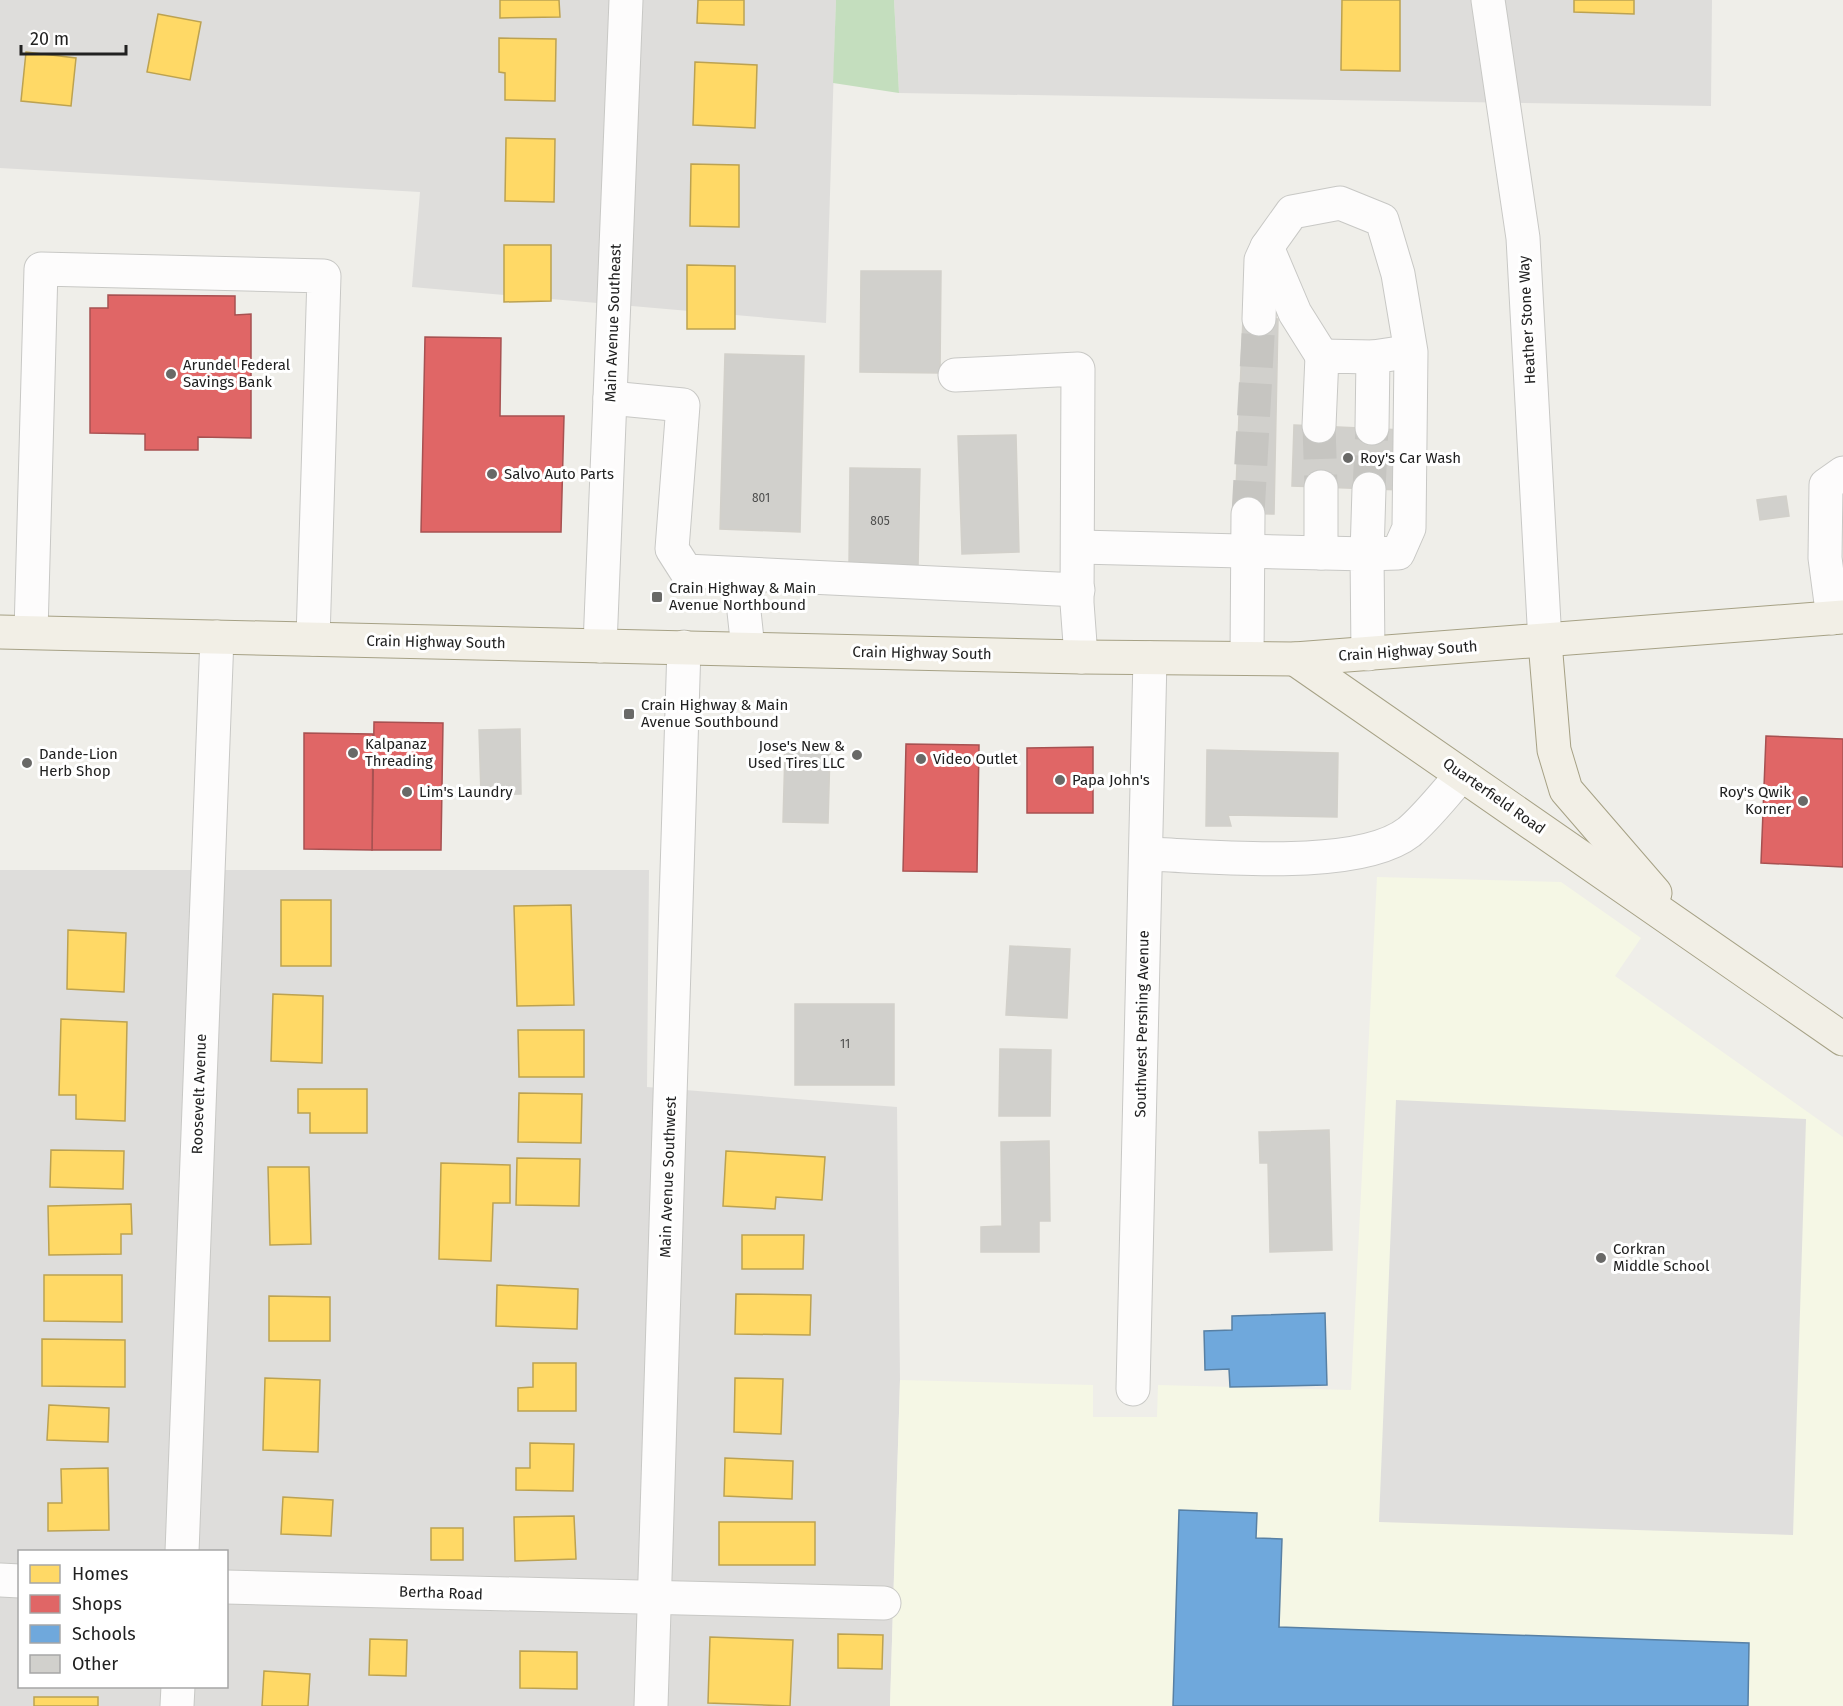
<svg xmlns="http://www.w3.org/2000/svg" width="1843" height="1706" font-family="'Fira Sans',sans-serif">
<rect width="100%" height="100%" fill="#efeee9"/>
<g fill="#dedddb" fill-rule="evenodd">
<path d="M0,0H836L826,323L412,287L420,192L0,168Z"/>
<path d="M894,0H1712L1711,106L899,93Z"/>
<path d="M0,870H649L647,1087L897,1107L900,1380L890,1706H0ZM20,1552H226V1686H20Z"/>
</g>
<path fill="#f5f7e5" d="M1377,877L1561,882L1641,938L1615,976L1843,1137V1706H890L900,1380L1093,1385V1417H1157L1158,1385L1351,1390Z"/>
<path fill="#c4debe" d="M836,0H894L899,93L833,83Z"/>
<path fill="#e0dfdd" d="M1396,1100L1806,1119L1793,1535L1379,1522Z"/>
<g fill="#ffd966" stroke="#bca251" stroke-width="1.5">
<path d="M500,0H559L560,17L500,18Z"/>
<path d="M698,0H744V25L697,23Z"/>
<path d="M1342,0H1400V71L1341,70Z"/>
<path d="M1574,0H1634V14L1574,12Z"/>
<path d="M158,14L201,22L190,80L147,72Z"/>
<path d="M499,38L556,39L555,101L505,100V73L499,72Z"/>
<path d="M26,52L76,58L71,106L21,101Z"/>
<path d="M695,62L757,65L755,128L693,125Z"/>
<path d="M506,138L555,139L554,202L505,201Z"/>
<path d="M691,164L739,165V227L690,226Z"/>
<path d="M504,245H551V301L504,302Z"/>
<path d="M687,265L735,266V329H687Z"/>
<rect x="281" y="900" width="50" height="66"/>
<path d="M571,905L574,1005L517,1006L514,906Z"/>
<path d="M68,930L126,933L124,992L67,989Z"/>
<path d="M273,994L323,996L322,1063L271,1061Z"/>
<path d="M61,1019L127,1022L125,1121L76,1119V1095H59Z"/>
<path d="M518,1030H584V1077H519Z"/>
<path d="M298,1089H367V1133H310V1113H298Z"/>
<path d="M519,1093L582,1094L581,1143L518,1142Z"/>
<path d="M51,1150L124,1151L123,1189L50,1187Z"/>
<path d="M726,1151L825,1157L822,1200L776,1197L775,1209L723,1206Z"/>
<path d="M517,1158L580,1159L579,1206L516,1205Z"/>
<path d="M441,1163L510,1165V1203H493L491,1261L439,1259Z"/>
<path d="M268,1167H309L311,1244L270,1245Z"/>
<path d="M131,1204L132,1234H121V1254L49,1255L48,1206Z"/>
<path d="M742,1235H804L803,1269H742Z"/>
<path d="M44,1275H122V1322L44,1321Z"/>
<path d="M497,1285L578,1289L577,1329L496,1326Z"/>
<path d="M736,1294L811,1295L810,1335L735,1334Z"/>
<path d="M269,1296L330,1297V1341H269Z"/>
<path d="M42,1339L125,1340V1387L42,1386Z"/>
<path d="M533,1363H576V1411H518V1388L533,1387Z"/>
<path d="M265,1378L320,1380L318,1452L263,1450Z"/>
<path d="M735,1378L783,1379L781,1434L734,1432Z"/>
<path d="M49,1405L109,1408L108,1442L47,1440Z"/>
<path d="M530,1443L574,1444L573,1491L516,1490V1468H530Z"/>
<path d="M725,1458L793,1461L792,1499L724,1496Z"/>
<path d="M108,1468L109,1530L48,1531V1503H62L61,1469Z"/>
<path d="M283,1497L333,1500L331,1536L281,1534Z"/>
<path d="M574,1516L576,1559L515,1561L514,1517Z"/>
<rect x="719" y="1522" width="96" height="43"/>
<rect x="431" y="1528" width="32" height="32"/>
<path d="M838,1634L883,1635L882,1669L838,1668Z"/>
<path d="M710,1637L793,1640L790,1706L708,1703Z"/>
<path d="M370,1639L407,1640L406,1676L369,1675Z"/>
<path d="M520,1651L577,1652V1689L520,1688Z"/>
<path d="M264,1671L310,1674L308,1706H262Z"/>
<rect x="34" y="1697" width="64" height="9"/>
</g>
<g fill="#e06666" stroke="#a75151" stroke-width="1.5">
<path d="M108,295L235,296V315L251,314V438L198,437V450H145V434L90,433V308H108Z"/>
<path d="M425,337L501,338L500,416H564L561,532H421Z"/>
<path d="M374,722L443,723L441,850H372Z"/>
<path d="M304,733L373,734L372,850L304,849Z"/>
<path d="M1766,736L1843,739V867L1761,863Z"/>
<path d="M906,744L979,745L977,872L903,871Z"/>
<path d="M1093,747V813H1027V748Z"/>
</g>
<g fill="#6fa8dc" stroke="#5880a4" stroke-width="1.5">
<path d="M1325,1313L1327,1385L1230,1387L1229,1369L1205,1370L1204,1331L1232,1330V1316Z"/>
<path d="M1179,1510L1257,1513L1256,1538L1282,1539L1279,1627L1749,1643L1748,1706H1173Z"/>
</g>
<g fill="#d1d0cc" stroke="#d2d0ca" stroke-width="1.5">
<path d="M861,271H941L940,373L860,372Z"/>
<path d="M1243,318L1278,319L1274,514L1235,513Z"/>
<path d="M725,354L804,356L800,532L720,529Z"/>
<path d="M1294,425L1403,430L1401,490L1292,486Z"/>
<path d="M1016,435L1019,552L962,554L958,436Z"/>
<path d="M850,468L920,469L918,567L849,566Z"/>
<path d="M1786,496L1789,516L1760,520L1757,500Z"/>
<path d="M520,729L521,794L481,795L479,730Z"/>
<path d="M785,750L830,751L828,823L783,822Z"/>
<path d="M1207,750L1338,753L1337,817L1228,815L1231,826H1206Z"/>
<path d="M1010,946L1070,949L1067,1018L1006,1015Z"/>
<rect x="795" y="1004" width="99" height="81"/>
<path d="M1000,1049L1051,1050L1050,1116H999Z"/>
<path d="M1329,1130L1332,1250L1270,1252L1268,1163H1260L1259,1132Z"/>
<path d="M1049,1141L1050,1221H1039V1252H981V1227L1002,1226L1001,1142Z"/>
</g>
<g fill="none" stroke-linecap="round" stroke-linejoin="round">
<g stroke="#c6c5c1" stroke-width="33" stroke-dasharray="33 16" stroke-linecap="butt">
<path d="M1319,426L1321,487"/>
<path d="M1369,489L1372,428"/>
<path d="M1248,514L1259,319"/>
</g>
<g stroke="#c8c8c5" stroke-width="35">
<g id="minor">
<path d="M1488,0L1523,238L1545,642"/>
<path d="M1267,247L1295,313L1322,356"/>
<path d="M1259,319L1261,260L1267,247L1292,212L1340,203L1382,220L1398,274L1411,352L1409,528L1398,553L1367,554L1369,489"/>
<path d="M955,375L1078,369L1077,603L1081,657"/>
<path d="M610,398L683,405L672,549L686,571L1078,590"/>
<path d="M1319,426L1322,356L1373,357"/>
<path d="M1372,428L1373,357L1393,354"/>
<path d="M1321,487V553"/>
<path d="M1079,547L1367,554L1368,654"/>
<path d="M740,574L748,649"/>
<path d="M1833,618L1825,558L1826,485L1843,473"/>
<path d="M31,632L41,269L324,276L313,639"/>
<path d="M600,646L626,0"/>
<path d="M1247,658L1248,514"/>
<path d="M1146,854C1211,856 1358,872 1409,832C1428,816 1445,793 1462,775"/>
<path d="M1133,1389L1150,658"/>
<path d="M182,1552L217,637"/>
<path d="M0,1580L20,1581"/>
<path d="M226,1587L884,1603"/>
<path d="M177,1706L178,1686"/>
<path d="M651,1706L684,647"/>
</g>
</g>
<g stroke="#a6a185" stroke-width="35">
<g id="major">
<path d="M0,632L1081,657L1295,659L1843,617"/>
<path d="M1545,642L1554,750L1566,790L1655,893"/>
<path d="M1295,659L1843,1039"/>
</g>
</g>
<use href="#minor" stroke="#fdfcfc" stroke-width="33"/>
<use href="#major" stroke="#f2efe6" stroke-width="33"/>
</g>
<g fill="#696967" stroke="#fff" stroke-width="2">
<circle cx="171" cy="374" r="6"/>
<circle cx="1348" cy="458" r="6"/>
<circle cx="492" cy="474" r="6"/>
<rect x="651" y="591" width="12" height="12" rx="3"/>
<rect x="623" y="708" width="12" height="12" rx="3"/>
<circle cx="353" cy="753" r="6"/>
<circle cx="857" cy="755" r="6"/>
<circle cx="921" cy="759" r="6"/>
<circle cx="27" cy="763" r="6"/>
<circle cx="1060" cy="780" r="6"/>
<circle cx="407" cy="792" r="6"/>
<circle cx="1803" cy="801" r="6"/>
<circle cx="1601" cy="1258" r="6"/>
</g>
<g text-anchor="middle" stroke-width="6" stroke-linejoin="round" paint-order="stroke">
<g font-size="12" fill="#4d4d4c">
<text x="761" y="502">801</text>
<text x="880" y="525">805</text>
<text x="845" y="1048">11</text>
</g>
<g font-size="15" fill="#212121" stroke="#fff">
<text transform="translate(1527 320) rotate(-93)" y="5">Heather Stone Way</text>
<text transform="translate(613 323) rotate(-88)" y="5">Main Avenue Southeast</text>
<text transform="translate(436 642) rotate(1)" y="5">Crain Highway South</text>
<text transform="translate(1408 651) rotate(-4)" y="5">Crain Highway South</text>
<text transform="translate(922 653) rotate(1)" y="5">Crain Highway South</text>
<text transform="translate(1494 796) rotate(35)" y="5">Quarterfield Road</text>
<text transform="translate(1142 1024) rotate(-89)" y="5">Southwest Pershing Avenue</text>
<text transform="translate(199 1094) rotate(-88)" y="5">Roosevelt Avenue</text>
<text transform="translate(668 1177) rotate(-88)" y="5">Main Avenue Southwest</text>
<text transform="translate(441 1593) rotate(2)" y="5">Bertha Road</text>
</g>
<g font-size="15" fill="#212121" stroke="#fff" text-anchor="start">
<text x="183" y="370">Arundel Federal<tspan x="183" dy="17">Savings Bank</tspan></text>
<text x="1360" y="463">Roy's Car Wash</text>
<text x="504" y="479">Salvo Auto Parts</text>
<text x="669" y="593">Crain Highway &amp; Main<tspan x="669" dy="17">Avenue Northbound</tspan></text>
<text x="641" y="710">Crain Highway &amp; Main<tspan x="641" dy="17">Avenue Southbound</tspan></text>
<text x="365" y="749">Kalpanaz<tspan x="365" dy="17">Threading</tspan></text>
<text x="845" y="751" text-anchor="end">Jose's New &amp;<tspan x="845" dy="17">Used Tires LLC</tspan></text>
<text x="39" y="759">Dande-Lion<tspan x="39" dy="17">Herb Shop</tspan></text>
<text x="933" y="764">Video Outlet</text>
<text x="1072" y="785">Papa John's</text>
<text x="419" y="797">Lim's Laundry</text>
<text x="1791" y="797" text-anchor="end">Roy's Qwik<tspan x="1791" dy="17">Korner</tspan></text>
<text x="1613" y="1254">Corkran<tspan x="1613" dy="17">Middle School</tspan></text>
</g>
</g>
<rect x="18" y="1550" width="210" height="138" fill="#ffffff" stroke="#a6a6a6" stroke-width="1.5"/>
<rect x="30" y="1565" width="30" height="18" fill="#ffd966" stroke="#a6a6a6" stroke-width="1.5"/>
<text x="72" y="1580" font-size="18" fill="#212121">Homes</text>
<rect x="30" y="1595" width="30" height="18" fill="#e06666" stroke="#a6a6a6" stroke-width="1.5"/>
<text x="72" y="1610" font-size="18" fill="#212121">Shops</text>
<rect x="30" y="1625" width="30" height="18" fill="#6fa8dc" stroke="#a6a6a6" stroke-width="1.5"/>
<text x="72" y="1640" font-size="18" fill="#212121">Schools</text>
<rect x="30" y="1655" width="30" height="18" fill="#d1d0cc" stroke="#a6a6a6" stroke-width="1.5"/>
<text x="72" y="1670" font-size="18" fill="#212121">Other</text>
<path d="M21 45v9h105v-9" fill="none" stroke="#212121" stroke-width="3"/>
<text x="30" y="45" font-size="18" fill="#212121" stroke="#ffffff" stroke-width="4.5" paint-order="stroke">20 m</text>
</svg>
